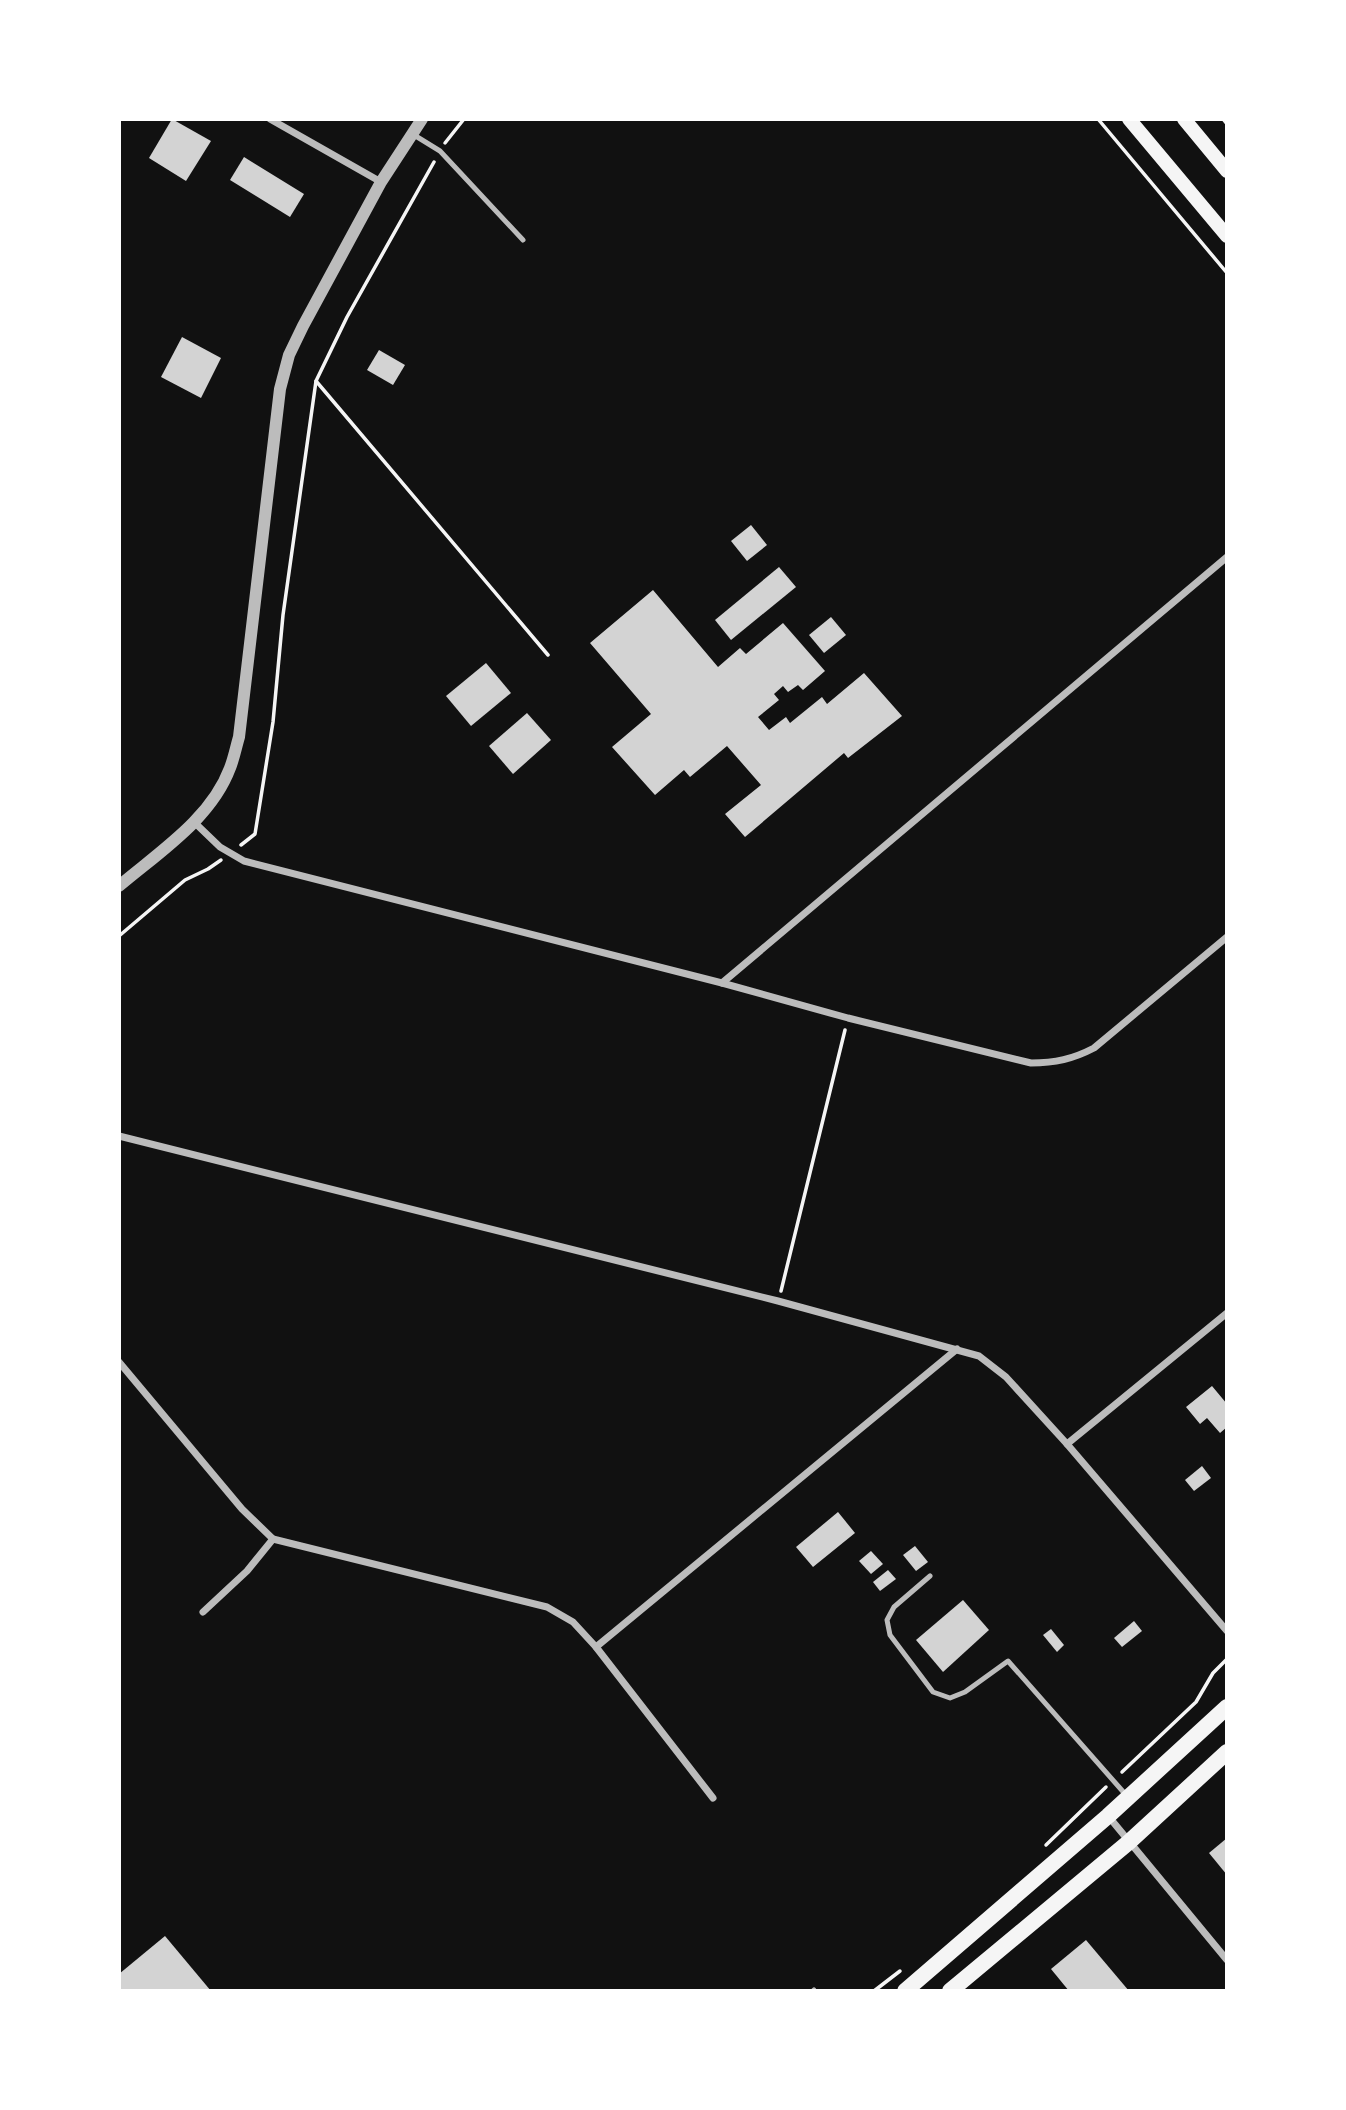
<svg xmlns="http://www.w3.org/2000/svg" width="1346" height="2110" font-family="'Playfair Display',serif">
<rect width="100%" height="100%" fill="#111"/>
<g fill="#d3d3d3">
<path d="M172,119L211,141L186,181L149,158Z"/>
<path d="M244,157L304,194L290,217L230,180Z"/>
<path d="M182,337L221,358L201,398L161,377Z"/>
<path d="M379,350L405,365L393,385L367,370Z"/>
<path d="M751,525L767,545L747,561L731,541Z"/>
<path d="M779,567L796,587L731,640L715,620Z"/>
<path d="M653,590L718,667L740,648L746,654L783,623L825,671L803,690L798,685L788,692L783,686L774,694L779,700L758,717L769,730L786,717L790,723L822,697L827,704L864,673L902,716L848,758L844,753L745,837L725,814L761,785L727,746L690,777L684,770L655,795L612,747L651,714L590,643Z"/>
<path d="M831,617L846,635L824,653L809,635Z"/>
<path d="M486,663L511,693L471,726L446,696Z"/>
<path d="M527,713L551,740L513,774L489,746Z"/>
<path d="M1212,1386L1227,1404V1427L1220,1433L1207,1418L1200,1424L1186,1407Z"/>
<path d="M1202,1466L1211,1478L1194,1491L1185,1480Z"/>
<path d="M838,1512L855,1533L813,1567L796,1547Z"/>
<path d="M915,1546L928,1562L916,1571L903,1555Z"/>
<path d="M871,1551L883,1564L871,1574L859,1561Z"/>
<path d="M888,1570L896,1579L880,1591L873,1582Z"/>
<path d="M963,1600L989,1630L943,1672L916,1640Z"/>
<path d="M1134,1621L1142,1631L1122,1647L1114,1638Z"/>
<path d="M1051,1629L1064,1645L1057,1652L1043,1635Z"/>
<path d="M1227,1838V1875L1209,1853Z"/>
<path d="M165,1936L211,1991H119V1974Z"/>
<path d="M1086,1940L1129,1991H1069L1051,1969Z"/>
</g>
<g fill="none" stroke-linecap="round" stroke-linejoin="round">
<g stroke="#f5f5f5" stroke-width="3.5">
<path d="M1098,119L1227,273"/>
<path d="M1223,119L1227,124"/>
<path d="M445,143L464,119"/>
<path d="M316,381L548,655"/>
<path d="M241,845L255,834L273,722L283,615L316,381L347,317L434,162"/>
<path d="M119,936L185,880L208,869L221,860"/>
<path d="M781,1291L845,1030"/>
<path d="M1122,1772L1196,1702L1213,1673L1227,1659"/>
<path d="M1046,1845L1106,1787"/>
<path d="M874,1991L900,1971"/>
</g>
<g stroke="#bcbcbc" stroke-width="5">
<path d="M414,135L440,151L523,240"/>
<path d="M930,1576L894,1607L887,1620L890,1635L933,1692L950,1698L965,1692L1008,1661L1126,1795"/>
<path d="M813,1991L814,1990"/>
</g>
<g stroke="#bcbcbc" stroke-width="7">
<path d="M270,119L381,182"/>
<path d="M194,822L220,847L244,861L722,983L848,1018L1031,1063C1055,1063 1073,1059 1094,1048L1227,937"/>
<path d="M722,983L1227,557"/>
<path d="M119,1136L778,1301L979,1356L1006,1377L1067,1444L1227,1631"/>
<path d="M119,1362L242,1509L273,1539L547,1607L573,1622L596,1647L957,1349"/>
<path d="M1067,1444L1227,1313"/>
<path d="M203,1612L247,1571L273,1539"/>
<path d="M596,1647L713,1798"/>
<path d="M1109,1817L1227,1960"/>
</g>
<path stroke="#bcbcbc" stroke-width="12" d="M119,886C159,852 211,819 230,768C234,758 236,747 239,737L280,389L289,355L303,326L381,182L422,119"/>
<g stroke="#f5f5f5" stroke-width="14">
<path d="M1129,119L1227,236"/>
<path d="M1184,119L1227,171"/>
</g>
<g stroke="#f5f5f5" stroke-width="16">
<path d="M905,1991L1108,1816L1227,1707"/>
<path d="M950,1991L1129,1842L1227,1752"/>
</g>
</g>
<rect width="1346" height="2110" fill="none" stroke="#ffffff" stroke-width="242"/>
</svg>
